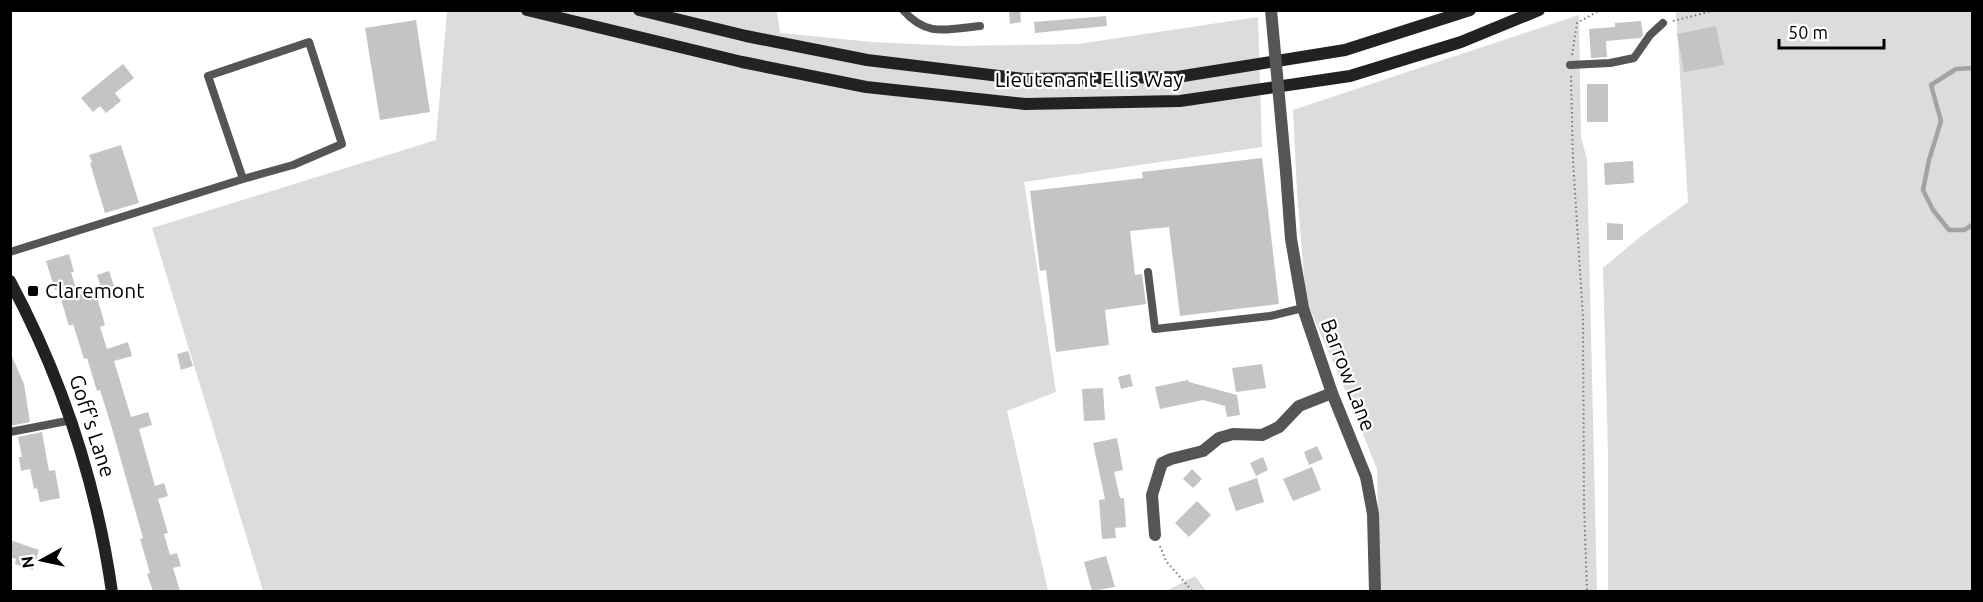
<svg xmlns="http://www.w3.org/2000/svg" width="1983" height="602" font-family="Ubuntu,sans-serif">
<rect width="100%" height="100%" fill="#fff"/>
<g fill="#dcdcdc">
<path d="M447,11H777L780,33L872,42L958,46L1078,44L1258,17L1262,147L1024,182L1056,392L1007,411L1048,591H263L152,228L436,140Z"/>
<path d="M1676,11H1972V591H1608V453L1603,268L1640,237L1688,202Z"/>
<path d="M1579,15L1581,138L1587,159L1597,591H1380L1377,469L1349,399L1306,300L1297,192L1293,110Z"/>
<path d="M1195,576L1206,591H1166Z"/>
</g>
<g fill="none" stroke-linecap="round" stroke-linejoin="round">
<path stroke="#a3a3a3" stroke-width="4.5" d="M1972,68L1956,69L1931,85L1941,121L1929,160L1923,190L1933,210L1949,230H1964L1972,225"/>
</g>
<g fill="#c4c4c4">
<path d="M1009,10H1020L1021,22L1010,24Z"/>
<path d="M1106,16L1107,26L1035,33L1034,22Z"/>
<path d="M416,20L430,112L380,120L365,28Z"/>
<path d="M1641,21L1643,35L1641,38L1606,41L1607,57L1591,58L1589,29L1615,27V23Z"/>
<path d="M1716,26L1724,65L1684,72L1677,34Z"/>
<path d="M123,64L134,78L115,93L121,101L106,113L100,106L93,112L81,98Z"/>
<rect x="1587" y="84" width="21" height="38"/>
<path d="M121,145L139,203L105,213L90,163L92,162L89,155Z"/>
<path d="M1262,158L1279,304L1180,316L1169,227L1130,231L1135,275L1142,274L1146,304L1105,310L1109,345L1056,352L1046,270L1040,271L1030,191L1143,178L1142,172Z"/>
<path d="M1633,161L1634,183L1605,185L1604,163Z"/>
<path d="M1607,223L1623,224V240H1607Z"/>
<path d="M69,254L74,272H71L78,295L95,290L105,325L100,327L107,349L128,342L132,356L114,361L131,417L148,412L152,425L139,429L155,486L164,483L168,496L158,499L168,533L164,534L170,555L177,553L181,566L173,568L180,591H153L147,574L150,573L140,539L143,538L111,425L100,390L97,391L87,358L84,359L73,324L69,326L58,289L55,290L46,261Z"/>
<path d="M109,271L114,286L102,290L97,275Z"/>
<path d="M188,351L193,366L181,370L177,354Z"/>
<path d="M10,352L24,384L30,422L10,426Z"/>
<path d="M1262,364L1266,388L1236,392L1232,368Z"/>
<path d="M1130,374L1133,386L1121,389L1118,377Z"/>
<path d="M1188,380L1189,382L1237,395L1240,415L1227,417L1225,406L1203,400L1160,409L1155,387Z"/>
<path d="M1103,388L1105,420L1084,421L1082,389Z"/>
<path d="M42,432L49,471L55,470L60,498L40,502L37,488L34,489L30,469L21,471L19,457H22L18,437Z"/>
<path d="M1117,438L1123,470L1114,472L1120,498H1124L1126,527L1115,528L1116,538L1102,539L1099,500L1105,499L1093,443Z"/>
<path d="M1317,446L1323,459L1309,465L1304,452Z"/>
<path d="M1263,457L1268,470L1256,476L1250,463Z"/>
<path d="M1312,467L1321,490L1293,501L1283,479Z"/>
<path d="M1192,469L1202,479L1193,488L1183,479Z"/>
<path d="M1257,478L1264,502L1236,511L1228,488Z"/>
<path d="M1197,501L1211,515L1189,537L1175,523Z"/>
<path d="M10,540L39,550L33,570L15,564L16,559L10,557Z"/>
<path d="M1106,556L1115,587L1092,591L1084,562Z"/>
</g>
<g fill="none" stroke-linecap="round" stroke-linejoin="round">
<g stroke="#777" stroke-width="2" stroke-dasharray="1.5 3" stroke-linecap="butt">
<path d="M1673,21L1716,10"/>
<path d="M1572,55L1577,23L1600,10"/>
<path d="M1571,76L1573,161L1583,318L1584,505L1587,592"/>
<path d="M1160,546L1166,561L1193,592"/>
</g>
<g stroke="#555" stroke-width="8">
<path d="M903,10C927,38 948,29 980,26"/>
<path d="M1570,65L1610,63L1634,58L1650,35L1663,23"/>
<path d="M10,252L243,179L293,165L342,144L309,42L208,76L243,179"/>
<path d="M1148,272L1155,329L1270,316L1303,308"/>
<path d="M10,432L72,420"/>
</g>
<g stroke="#555" stroke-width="12">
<path d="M1286,172L1291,239L1303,308L1332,393L1366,477L1373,514L1375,592"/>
<path d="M1155,535L1152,495L1162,463L1171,459L1203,451L1219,438L1233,434L1262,435L1279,427L1299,406L1332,393"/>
</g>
<g stroke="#222" stroke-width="12">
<path d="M527,10L742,62L866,87L1025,104L1180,101L1350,76L1461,42L1539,10"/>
<path d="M639,10L746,36L867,60L1024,79L1177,77L1345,50L1470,10"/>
<path d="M10,281C63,380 96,481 112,592"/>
</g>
<path stroke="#555" stroke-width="12" d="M1271,10L1286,172"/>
</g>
<rect fill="#000" stroke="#fff" stroke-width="2" x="27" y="285" width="12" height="12" rx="3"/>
<g text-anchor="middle" stroke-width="4.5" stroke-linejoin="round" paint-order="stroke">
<g font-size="21" fill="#000" stroke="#fff">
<text x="1089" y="87">Lieutenant Ellis Way</text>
<text transform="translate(1348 375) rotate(69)" y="7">Barrow Lane</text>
<text transform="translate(92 426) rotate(72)" y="7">Goff's Lane</text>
</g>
<g font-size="21" fill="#000" stroke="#fff" text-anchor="start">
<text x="45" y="298">Claremont</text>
</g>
</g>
<rect width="1983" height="602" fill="none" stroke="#000000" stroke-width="24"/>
<g transform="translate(42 560) rotate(262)" stroke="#ffffff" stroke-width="4.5" paint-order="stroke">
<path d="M0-4.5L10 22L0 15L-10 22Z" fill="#000000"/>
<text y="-9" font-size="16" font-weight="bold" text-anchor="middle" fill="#000000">N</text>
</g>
<path d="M1779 39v9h105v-9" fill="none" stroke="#000000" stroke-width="3"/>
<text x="1788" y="39" font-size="18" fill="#000000" stroke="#ffffff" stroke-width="4.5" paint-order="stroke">50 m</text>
</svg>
